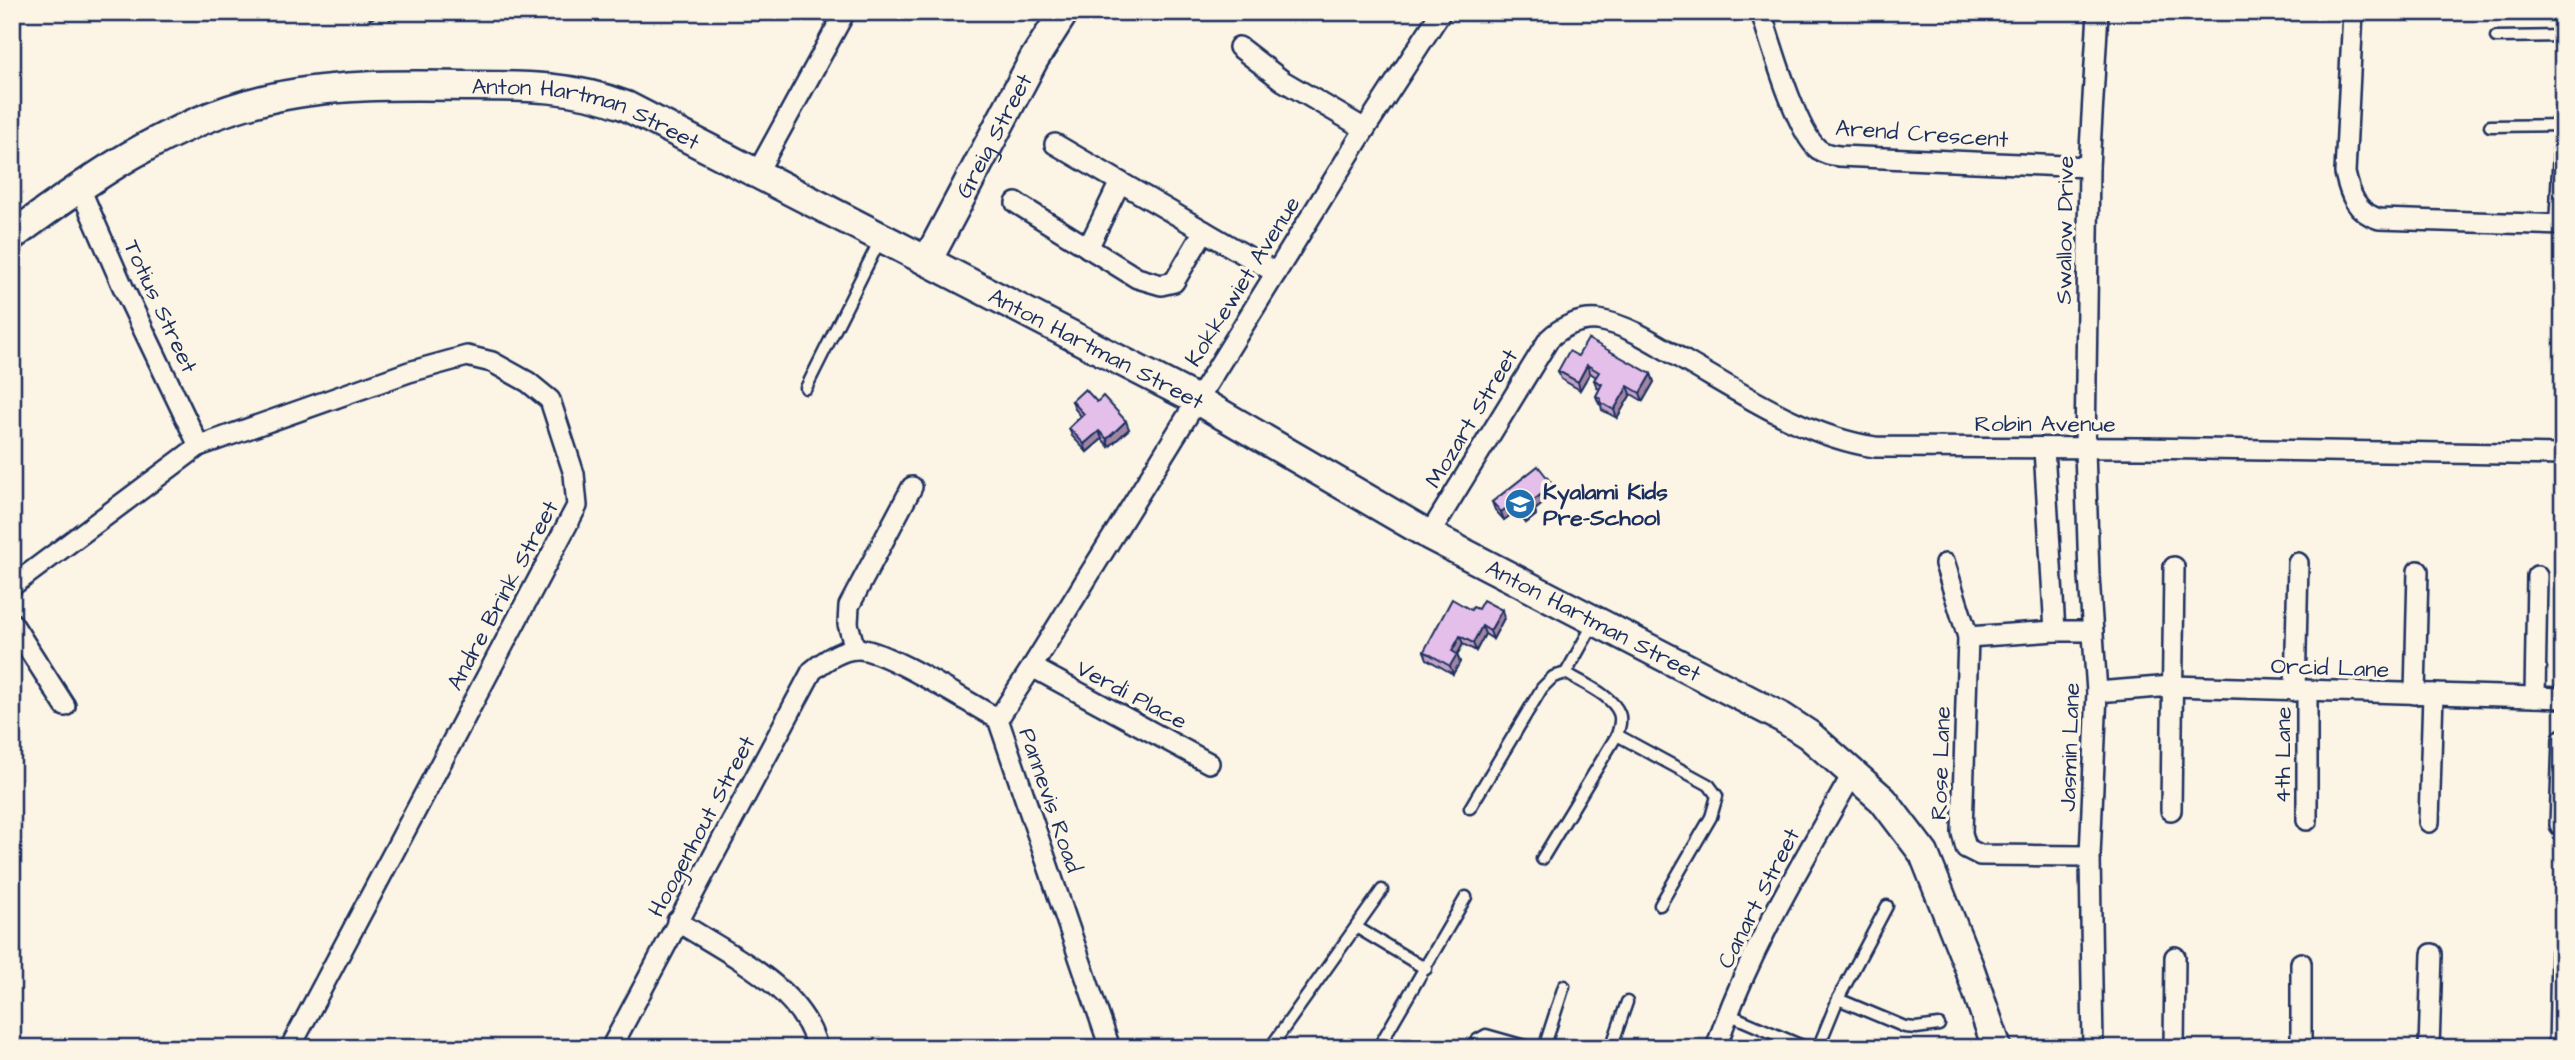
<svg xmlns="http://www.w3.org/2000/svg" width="2575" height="1060" font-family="'Architects Daughter',sans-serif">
<rect width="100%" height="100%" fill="#fcf5e5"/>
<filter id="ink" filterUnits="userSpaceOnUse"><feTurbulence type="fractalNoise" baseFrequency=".0143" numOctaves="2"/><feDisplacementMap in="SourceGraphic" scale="14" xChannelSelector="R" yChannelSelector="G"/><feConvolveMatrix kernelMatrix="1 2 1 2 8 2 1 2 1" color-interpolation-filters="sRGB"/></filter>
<g filter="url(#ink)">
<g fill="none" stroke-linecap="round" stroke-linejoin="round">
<g stroke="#1b2f5e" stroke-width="15">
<g id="lane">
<path d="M2496,37L2563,36"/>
<path d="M2490,126L2563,125"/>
<path d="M2555,225L2563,77"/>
<path d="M806,388L881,238"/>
<path d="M1617,735L1709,785L1717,796L1711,817L1660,905"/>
<path d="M1470,808L1542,688L1553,677L1566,673L1594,623"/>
<path d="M1542,859L1617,735C1619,728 1622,720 1619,713C1612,695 1582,683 1566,673"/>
<path d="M1356,927L1426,969"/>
<path d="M1838,999L1905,1027L1916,1028L1939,1025"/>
<path d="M1728,1014L1807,1048"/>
<path d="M1270,1048L1382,890"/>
<path d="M1378,1048L1466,897"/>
<path d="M1474,1048L1477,1040L1486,1035L1532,1048"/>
<path d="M1544,1048L1564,986"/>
<path d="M1611,1048L1627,1002"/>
<path d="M1818,1048L1838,999L1887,906"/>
</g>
</g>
<g stroke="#1b2f5e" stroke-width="24">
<g id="street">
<path d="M1761,12C1771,43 1796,131 1818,149C1824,154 1832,155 1839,156L2089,167"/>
<path d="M2353,12L2345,173C2350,195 2356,212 2379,219L2563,225"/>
<path d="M1239,47L1283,81L1365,129"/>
<path d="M1055,144L1276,273"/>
<path d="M757,173L845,12"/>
<path d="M79,186L123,287L199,446"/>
<path d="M1016,203L1137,278L1161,285L1174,282L1204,231"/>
<path d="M1088,248L1120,182"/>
<path d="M2044,449L2055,631"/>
<path d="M1429,535L1549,339C1561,327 1580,318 1598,320C1629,325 1658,345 1685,361C1746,396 1805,436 1875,447L2141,448L2563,455"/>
<path d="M1945,564L1968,637L1962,833L1966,848L1980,855L2090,856"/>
<path d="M12,586L199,446L409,372L467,356L492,362L528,382L550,400L574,474L577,506L290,1048"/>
<path d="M12,623L65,706"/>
<path d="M1968,637L2055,631H2093"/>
<path d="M855,649L848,624L849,606L912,487"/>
<path d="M1032,667L1209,763"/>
<path d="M2295,691L2298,563"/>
<path d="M2307,691V820"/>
<path d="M2097,692L2172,686L2563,698"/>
<path d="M2415,694L2418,571"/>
<path d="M2535,697L2537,576"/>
<path d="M998,719L1032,667L1365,129L1441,12"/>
<path d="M2171,810L2174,567"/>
<path d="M2429,822L2433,694"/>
<path d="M2560,825L2563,739"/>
<path d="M677,921C726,953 803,987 817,1048"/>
<path d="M611,1048L812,671C824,661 840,650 856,649C882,647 970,704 998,719L1110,1048"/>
<path d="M1716,1048C1748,951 1802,863 1852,775"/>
<path d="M2093,1048L2090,856L2097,692L2089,576L2085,449L2089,167L2098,12"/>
<path d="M2174,1048L2175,957"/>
<path d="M2301,1048V963"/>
<path d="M2429,1048L2432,954"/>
<path d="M2559,1048L2561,953"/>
</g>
</g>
<g stroke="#1b2f5e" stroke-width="33">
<g id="secondary">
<path id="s1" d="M12,236C89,179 168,123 263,100C327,84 398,85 464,86C522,86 571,85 626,106L1197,400L1429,535L1783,718L1809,735L1883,800L1924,854L1969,967L1997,1048"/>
<path id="s2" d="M927,261L1034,59L1064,12"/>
</g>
</g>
<use href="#lane" stroke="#fcf5e5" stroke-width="10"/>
<use href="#street" stroke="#fcf5e5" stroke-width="19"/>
<use href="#secondary" stroke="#fcf5e5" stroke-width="28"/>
</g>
<g fill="#c4a4c8" stroke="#1b2f5e" stroke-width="2">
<path d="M1578,356L1651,374L1654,382L1643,401L1631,394L1617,418L1602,410L1601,405L1599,404L1596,396L1600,389L1597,388L1594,380L1596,377L1590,373L1580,390L1561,379L1558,371Z"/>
<path d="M1072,401L1097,402L1129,429L1109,447L1102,439L1087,452L1072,436L1069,428L1081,416L1075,409Z"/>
<path d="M1553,485L1556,493L1535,510L1536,515L1526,523L1516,511L1504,520L1495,510L1492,502Z"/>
<path d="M1478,609L1504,618L1493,639L1485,634L1476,651L1463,644L1457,655L1460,662L1453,674L1427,659L1424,651L1471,610Z"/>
</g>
<g fill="#a086a3" stroke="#1b2f5e" stroke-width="2">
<path d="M367,12H382L370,20Z"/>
<path d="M387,12H401L390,20Z"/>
<path d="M1587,365L1590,373L1580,390L1578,382Z"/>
<path d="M1651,374L1654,382L1643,401L1640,393Z"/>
<path d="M1628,386L1631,394L1617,418L1614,410Z"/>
<path d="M1126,421L1129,429L1109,447L1107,439Z"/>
<path d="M1099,431L1102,439L1087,452L1084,444Z"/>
<path d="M1553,485L1556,493L1535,510L1536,515L1526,523L1523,515L1530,503Z"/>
<path d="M1513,503L1516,511L1504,520L1501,512Z"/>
<path d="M1502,610L1504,618L1493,639L1490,631Z"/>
<path d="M1482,626L1485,634L1476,651L1473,643Z"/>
<path d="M1460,636L1463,644L1457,655L1460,662L1453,674L1450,666L1452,651Z"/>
</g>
<g fill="#e4bfe9" stroke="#1b2f5e" stroke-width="2">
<path d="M1588,339L1651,374L1640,393L1628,386L1614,410L1600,402L1601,399L1596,396L1602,384L1594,380L1599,372L1587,365L1578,382L1558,371L1569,351L1578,356Z"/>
<path d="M1085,389L1097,402L1103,396L1126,421L1107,439L1099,431L1084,444L1069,428L1084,414L1072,401Z"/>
<path d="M1538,466L1553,485L1530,503L1534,507L1523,515L1513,503L1501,512L1492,502Z"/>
<path d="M1452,599L1471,610L1473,607L1478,609L1483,600L1502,610L1490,631L1482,626L1473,643L1460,636L1452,651L1457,654L1450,666L1424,651Z"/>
</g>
</g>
<defs>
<g id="school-disc" transform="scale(1.575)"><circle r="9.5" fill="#1f6fb2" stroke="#fcf5e5"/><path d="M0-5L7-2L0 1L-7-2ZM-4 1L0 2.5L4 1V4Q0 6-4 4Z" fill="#fff"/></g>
</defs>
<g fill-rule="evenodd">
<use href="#school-disc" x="1520" y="504"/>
</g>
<g text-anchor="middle" stroke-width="7" stroke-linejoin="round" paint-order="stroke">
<g font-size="23" fill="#1b2f5e" stroke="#fcf5e5">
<text dy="8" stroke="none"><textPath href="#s1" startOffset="616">Anton Hartman Street</textPath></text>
<text transform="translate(1922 133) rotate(4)" y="8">Arend Crescent</text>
<text dy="8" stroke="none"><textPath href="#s2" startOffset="142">Greig Street</textPath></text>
<text transform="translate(2064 230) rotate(-89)" y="8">Swallow Drive</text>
<text transform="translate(1242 281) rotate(-58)" y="8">Kokkewiet Avenue</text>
<text transform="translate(161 306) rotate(65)" y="8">Totius Street</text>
<text dy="8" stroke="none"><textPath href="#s1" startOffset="1183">Anton Hartman Street</textPath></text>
<text transform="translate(1471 418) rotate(-59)" y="8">Mozart Street</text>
<text x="2045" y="431">Robin Avenue</text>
<text transform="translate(502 595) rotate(-62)" y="8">Andre Brink Street</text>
<text dy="8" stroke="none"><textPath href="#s1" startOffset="1750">Anton Hartman Street</textPath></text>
<text transform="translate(2330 667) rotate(2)" y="8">Orcid Lane</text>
<text transform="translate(1132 694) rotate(28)" y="8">Verdi Place</text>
<text transform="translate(2069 747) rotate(-88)" y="8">Jasmin Lane</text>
<text transform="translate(2282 755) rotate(-90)" y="8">4th Lane</text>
<text transform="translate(1940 763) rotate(-88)" y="8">Rose Lane</text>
<text transform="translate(1051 800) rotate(71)" y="8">Pannevis Road</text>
<text transform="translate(701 826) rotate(-62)" y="8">Hoogenhout Street</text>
<text transform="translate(1758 898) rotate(-63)" y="8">Canart Street</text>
</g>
<g font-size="23" font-weight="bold" fill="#1b2f5e" stroke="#fcf5e5" text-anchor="start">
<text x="1543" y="499">Kyalami Kids<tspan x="1543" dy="26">Pre-School</tspan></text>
</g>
</g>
<rect width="2575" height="1060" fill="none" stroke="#fcf5e5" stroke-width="42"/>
<rect x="21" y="21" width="2533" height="1018" fill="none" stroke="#1b2f5e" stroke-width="2.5" filter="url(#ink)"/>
</svg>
